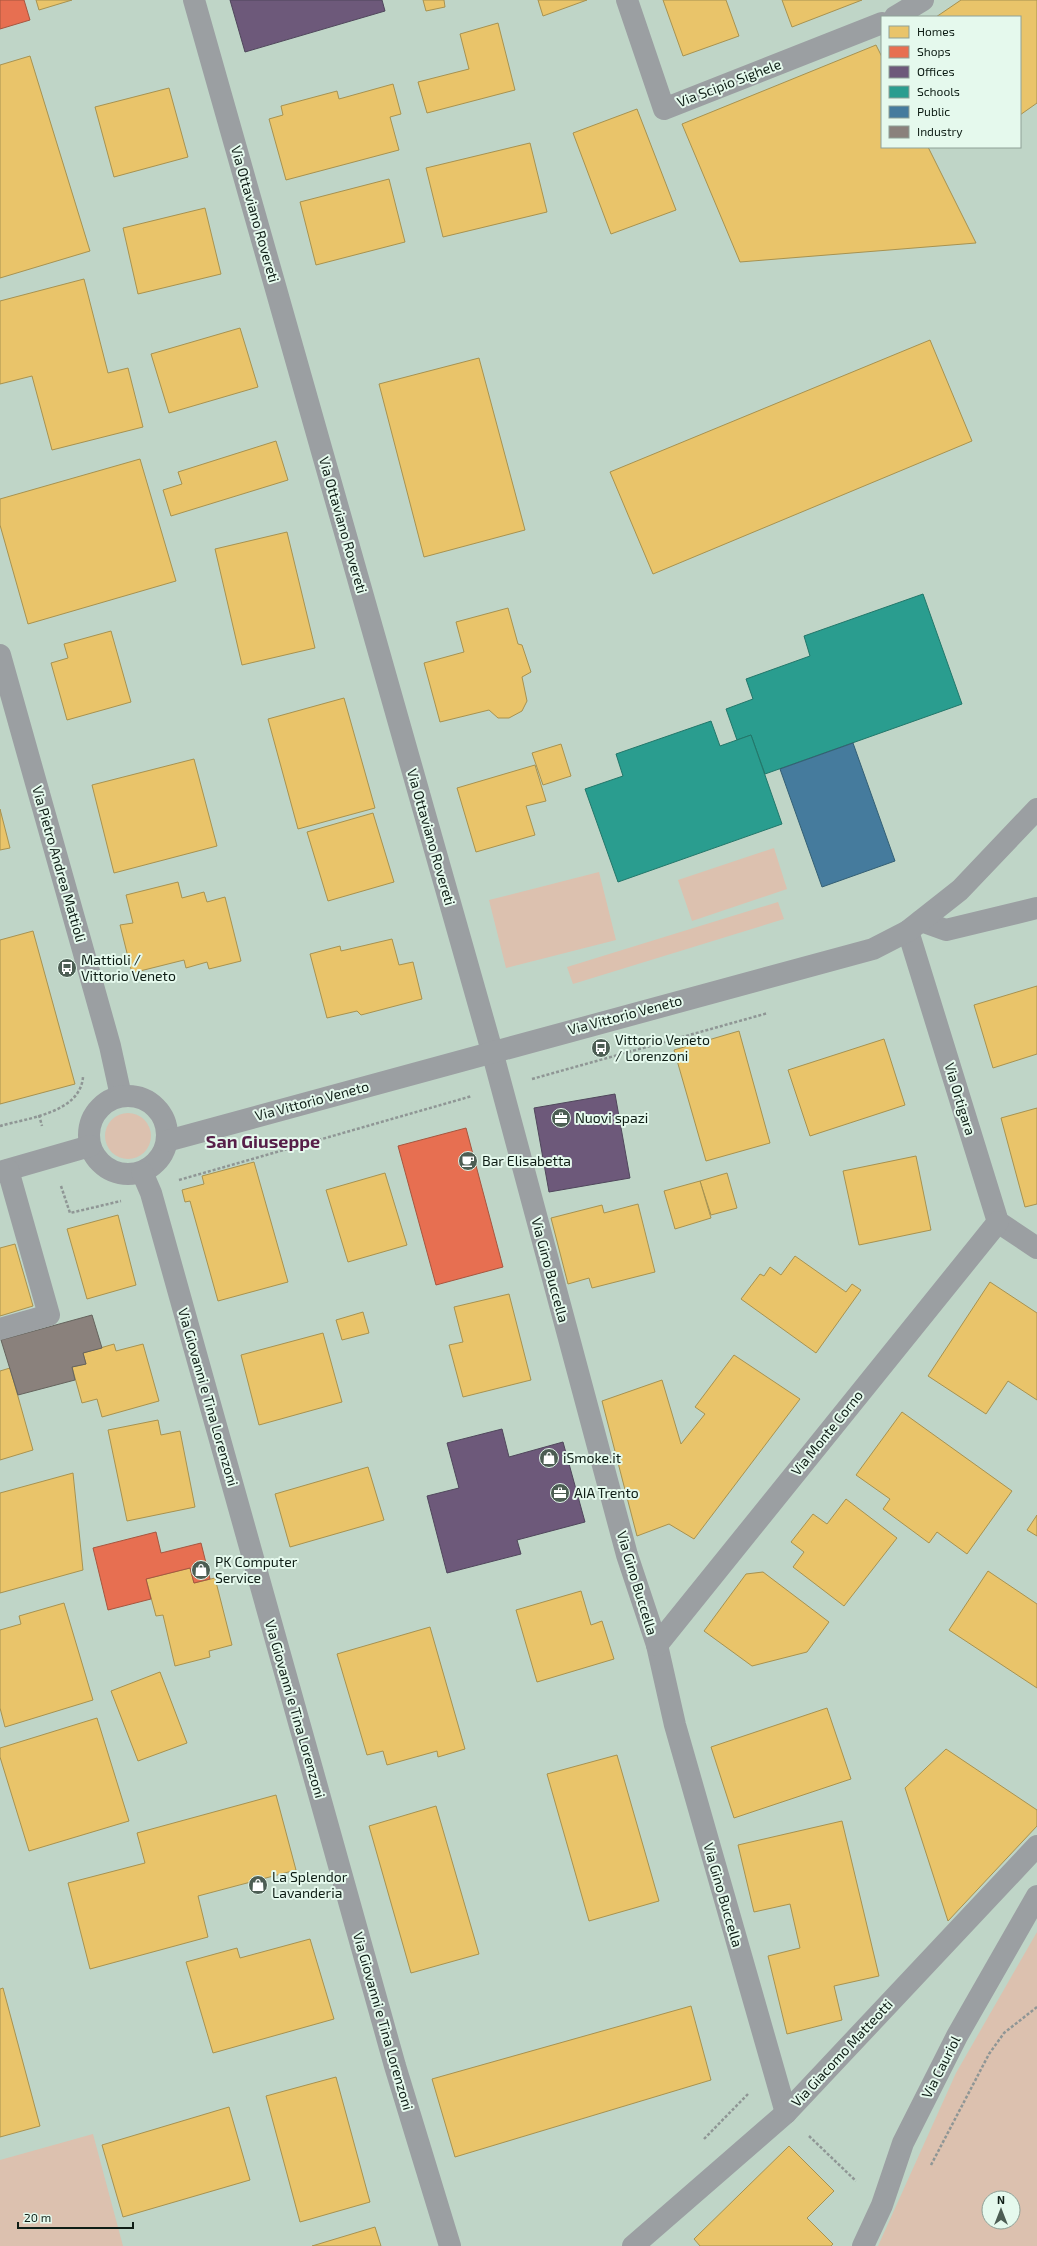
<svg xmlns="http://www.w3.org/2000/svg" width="1037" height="2246" font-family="'Exo 2',sans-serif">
<rect width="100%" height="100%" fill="#bfd5c7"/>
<g fill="#dcc1af" fill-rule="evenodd">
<path d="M774,848L787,889L692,921L678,880Z"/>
<path d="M599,872L616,940L506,968L489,900Z"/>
<path d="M778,902L784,919L573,984L567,967Z"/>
<circle cx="128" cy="1136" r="23"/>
<path d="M1037,1932V2246H878L956,2073ZM989,2198H1013V2222H989Z"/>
<path d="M93,2134L123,2246H0V2160Z"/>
</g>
<g fill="#e9c46a" stroke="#a79250">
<path d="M36,0H72L39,10Z"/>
<path d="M423,0H444L445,7L426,11Z"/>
<path d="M538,0H587L543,16Z"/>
<path d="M663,0H726L739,36L683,56Z"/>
<path d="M782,0H862L792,27Z"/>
<path d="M961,0H1037V103L1020,115V17H936Z"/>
<path d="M498,23L515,90L427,113L418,82L469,69L460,34Z"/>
<path d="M876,45L882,57V147H928L976,243L740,262L682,124Z"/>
<path d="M30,56L90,251L0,278V65Z"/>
<path d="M393,84L401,114L390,117L399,150L286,180L269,119L283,115L281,106L337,91L339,99Z"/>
<path d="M169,88L188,157L114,177L95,107Z"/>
<path d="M637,109L676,210L611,234L573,133Z"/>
<path d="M530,143L547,212L443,237L426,168Z"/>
<path d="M389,179L405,242L316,265L300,202Z"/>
<path d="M205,208L221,274L138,294L123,228Z"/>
<path d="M84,279L108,373L128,368L143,427L52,450L32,376L0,384V301Z"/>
<path d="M240,328L258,387L169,413L151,354Z"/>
<path d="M930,340L972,441L653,574L610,472Z"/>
<path d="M479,358L525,530L424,557L379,384Z"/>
<path d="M276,441L288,480L171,516L163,490L182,484L178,472Z"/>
<path d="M140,459L176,581L28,624L0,525V499Z"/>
<path d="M287,532L315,648L242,665L215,549Z"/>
<path d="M508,608L518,644L522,645L531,672L522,677L527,701L522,711L509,718H498L489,710L440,722L424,663L464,652L456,622Z"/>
<path d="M111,631L131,702L67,720L51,663L68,658L64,644Z"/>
<path d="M344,698L375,808L298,829L268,719Z"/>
<path d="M561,744L571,776L543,785L532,753Z"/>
<path d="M194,759L217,846L114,873L92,785Z"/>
<path d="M535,765L546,801L526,806L535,835L476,852L457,788Z"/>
<path d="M0,809L10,848L0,850Z"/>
<path d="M373,813L394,882L328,901L307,832Z"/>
<path d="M178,882L182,898L204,892L207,902L225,897L241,961L209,969L207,962L186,968L184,960L132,973L120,925L133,923L126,895Z"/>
<path d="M33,931L75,1084L0,1104V940Z"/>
<path d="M392,939L399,965L413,962L422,999L361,1015L357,1011L327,1018L310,954L340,946L341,951Z"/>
<path d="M1037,986V1054L993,1068L974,1005Z"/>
<path d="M739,1031L770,1143L706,1161L674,1050Z"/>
<path d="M884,1039L905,1105L810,1136L788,1070Z"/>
<path d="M1037,1108V1204L1025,1207L1001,1118Z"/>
<path d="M916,1156L931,1230L859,1245L843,1171Z"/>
<path d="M254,1162L288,1282L218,1301L190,1201L185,1202L182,1190L204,1184L202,1176Z"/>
<path d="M385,1173L407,1245L348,1262L326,1190Z"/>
<path d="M727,1173L737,1208L711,1215L700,1181Z"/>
<path d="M700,1181L711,1218L675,1229L664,1191Z"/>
<path d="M638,1204L655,1272L592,1288L589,1278L568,1284L551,1218L602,1205L604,1213Z"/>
<path d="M118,1215L136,1285L87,1299L67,1229Z"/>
<path d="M15,1244L33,1306L0,1316V1248Z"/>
<path d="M795,1256L846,1292L852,1284L861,1290L816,1353L741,1299L760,1274L764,1276L770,1267L781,1275Z"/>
<path d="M990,1282L1037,1313V1400L1008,1381L986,1414L928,1376Z"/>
<path d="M509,1294L531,1380L463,1397L449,1345L463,1342L454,1307Z"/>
<path d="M363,1312L369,1333L342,1340L336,1320Z"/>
<path d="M323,1333L342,1402L259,1425L241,1355Z"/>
<path d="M114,1344L116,1351L143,1344L159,1401L102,1417L97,1399L82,1403L72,1367L86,1364L83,1353Z"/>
<path d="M734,1355L800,1399L694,1539L669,1524L637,1536L602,1401L662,1380L681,1444L705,1414L695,1407Z"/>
<path d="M10,1368L33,1450L0,1460V1371Z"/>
<path d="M902,1412L1012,1491L967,1554L937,1532L929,1543L883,1509L890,1499L856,1475Z"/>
<path d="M158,1420L161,1435L180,1431L195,1507L127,1521L108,1430Z"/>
<path d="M368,1467L384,1520L290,1547L275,1494Z"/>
<path d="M73,1473L83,1570L0,1593V1493Z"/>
<path d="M846,1499L897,1538L844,1606L793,1567L804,1552L791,1542L813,1514L827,1524Z"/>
<path d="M1037,1515V1536L1027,1530Z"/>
<path d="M190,1568L194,1583L215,1578L232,1645L209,1651L210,1657L175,1666L163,1615L156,1616L146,1579Z"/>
<path d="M988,1571L1037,1604V1688L949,1630Z"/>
<path d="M763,1572L829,1622L807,1652L752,1666L704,1631L746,1574Z"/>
<path d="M581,1591L591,1625L602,1621L614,1659L537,1682L516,1610Z"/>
<path d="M64,1603L93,1700L5,1727L0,1708V1630L21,1624L19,1616Z"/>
<path d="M430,1627L465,1749L438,1757L437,1751L387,1765L383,1751L367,1755L337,1654Z"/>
<path d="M160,1672L187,1743L138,1761L111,1691Z"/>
<path d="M827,1708L851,1779L734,1818L711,1747Z"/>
<path d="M97,1718L129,1821L29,1851L0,1757V1748Z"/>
<path d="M946,1749L1037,1810V1826L948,1921L905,1788Z"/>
<path d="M617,1755L659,1901L589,1921L547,1774Z"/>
<path d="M276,1795L296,1870L198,1896L208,1937L90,1969L68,1883L145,1863L137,1833Z"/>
<path d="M436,1806L479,1954L411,1973L369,1826Z"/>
<path d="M842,1821L879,1976L834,1986L842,2020L787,2034L768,1956L800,1948L790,1904L754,1912L738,1845Z"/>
<path d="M310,1939L334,2019L213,2053L186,1962L237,1948L240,1958Z"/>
<path d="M3,1988L40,2126L0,2137V1989Z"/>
<path d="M691,2006L711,2080L455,2157L432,2079Z"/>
<path d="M336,2077L370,2202L300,2222L266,2096Z"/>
<path d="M229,2107L250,2180L123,2217L102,2145Z"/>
<path d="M789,2146L834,2191L807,2218L833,2244L831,2246H700L694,2239Z"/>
<path d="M375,2227L381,2246H312Z"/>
</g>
<g fill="#e76f51" stroke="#a6563f">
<path d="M0,0H24L30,20L0,29Z"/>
<path d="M466,1128L503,1267L436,1285L398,1146Z"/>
<path d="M156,1532L161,1553L201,1543L210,1579L194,1583L190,1568L146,1579L151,1599L108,1610L93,1548Z"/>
</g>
<g fill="#6d597a" stroke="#50475c">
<path d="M230,0H382L385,11L245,52Z"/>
<path d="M615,1094L630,1178L549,1192L534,1108Z"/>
<path d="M502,1429L509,1457L563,1442L585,1522L517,1540L521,1554L447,1573L427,1496L459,1488L447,1443Z"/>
</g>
<g fill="#2a9d8f" stroke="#22776a">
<path d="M923,594L962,704L765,774L751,735L737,740L726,709L753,699L746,679L810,656L804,636Z"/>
<path d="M711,721L720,746L751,735L782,824L618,882L585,789L623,776L616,754Z"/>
</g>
<path fill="#457b9d" stroke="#345f74" d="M853,743L895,861L822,887L780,769Z"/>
<path fill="#8a817c" stroke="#65635d" d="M92,1315L102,1348L83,1353L86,1364L72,1367L75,1380L18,1395L1,1340Z"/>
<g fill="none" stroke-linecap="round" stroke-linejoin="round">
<g stroke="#8f9695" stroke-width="2.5" stroke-dasharray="3 2" stroke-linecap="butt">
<path d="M532,1079L768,1013"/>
<path d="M39,1115L42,1126"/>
<path d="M0,1126C28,1118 80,1113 83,1077"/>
<path d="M179,1180L472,1096"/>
<path d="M61,1186L70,1213L121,1201"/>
<path d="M809,2136L856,2181"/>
<path d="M704,2139L748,2094"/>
<path d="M931,2165L989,2054L1004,2033L1037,2007"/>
</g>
<g stroke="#9b9fa2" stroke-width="22">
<path d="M194,0L492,1051L627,1555L657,1645L675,1725L786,2113"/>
<path d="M627,0L664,109L882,23"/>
<path d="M895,17L923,0"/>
<path d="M0,655L110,1046L121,1096"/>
<path d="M921,921L946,930L1037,908"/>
<path d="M908,931L998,1222L1037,1248"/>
<circle cx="128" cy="1135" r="39"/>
<path d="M167,1141L873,949L908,931L960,890L1037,809"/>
<path d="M0,1172L90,1146"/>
<path d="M142,1172L151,1193L395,2066L450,2246"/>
<path d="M0,1329L49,1315L8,1170"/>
<path d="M657,1645L998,1222"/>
<path d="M633,2246L786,2113L1037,1846"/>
<path d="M863,2246L882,2205L903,2143L957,2036L1037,1896"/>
</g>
</g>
<defs>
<g id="bus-disc" transform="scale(1)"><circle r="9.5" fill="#4c5d53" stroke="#e5f9ed"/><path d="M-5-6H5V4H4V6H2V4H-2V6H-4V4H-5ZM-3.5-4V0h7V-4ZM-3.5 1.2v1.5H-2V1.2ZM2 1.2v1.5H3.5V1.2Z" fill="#fff"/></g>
<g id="office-disc" transform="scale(1)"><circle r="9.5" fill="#4c5d53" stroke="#e5f9ed"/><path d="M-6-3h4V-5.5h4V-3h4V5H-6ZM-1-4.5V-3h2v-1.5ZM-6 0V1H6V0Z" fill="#fff"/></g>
<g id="cafe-disc" transform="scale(1)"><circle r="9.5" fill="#4c5d53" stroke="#e5f9ed"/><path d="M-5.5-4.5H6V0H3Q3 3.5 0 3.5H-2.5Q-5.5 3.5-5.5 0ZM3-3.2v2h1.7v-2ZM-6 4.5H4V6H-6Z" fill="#fff"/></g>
<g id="shop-disc" transform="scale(1)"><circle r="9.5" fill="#4c5d53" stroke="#e5f9ed"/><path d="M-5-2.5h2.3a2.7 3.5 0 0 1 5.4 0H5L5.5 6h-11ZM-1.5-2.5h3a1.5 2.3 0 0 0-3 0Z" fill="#fff"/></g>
</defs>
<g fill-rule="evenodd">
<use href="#bus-disc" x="67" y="968"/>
<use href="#bus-disc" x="601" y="1048"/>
<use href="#office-disc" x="561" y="1118"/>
<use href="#cafe-disc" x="468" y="1161"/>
<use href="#shop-disc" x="549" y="1458"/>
<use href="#office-disc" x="560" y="1493"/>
<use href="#shop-disc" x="201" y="1570"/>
<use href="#shop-disc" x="258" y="1885"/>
</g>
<g text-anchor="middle" stroke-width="4" stroke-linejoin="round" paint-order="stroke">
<g font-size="14" fill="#0e1d15" stroke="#e5f9ed">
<text transform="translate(729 83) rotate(-21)" y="5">Via Scipio Sighele</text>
<text transform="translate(255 214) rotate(74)" y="5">Via Ottaviano Rovereti</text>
<text transform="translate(343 525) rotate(74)" y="5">Via Ottaviano Rovereti</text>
<text transform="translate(431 837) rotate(74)" y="5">Via Ottaviano Rovereti</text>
<text transform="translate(59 864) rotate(74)" y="5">Via Pietro Andrea Mattioli</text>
<text transform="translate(625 1015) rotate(-15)" y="5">Via Vittorio Veneto</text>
<text transform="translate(960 1099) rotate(73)" y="5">Via Ortigara</text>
<text transform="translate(312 1101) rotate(-15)" y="5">Via Vittorio Veneto</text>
<text transform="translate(550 1270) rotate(75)" y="5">Via Gino Buccella</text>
<text transform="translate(208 1397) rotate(74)" y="5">Via Giovanni e Tina Lorenzoni</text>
<text transform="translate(827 1433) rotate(-51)" y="5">Via Monte Corno</text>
<text transform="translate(637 1583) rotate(73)" y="5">Via Gino Buccella</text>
<text transform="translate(295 1709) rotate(74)" y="5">Via Giovanni e Tina Lorenzoni</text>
<text transform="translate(723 1895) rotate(74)" y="5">Via Gino Buccella</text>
<text transform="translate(383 2021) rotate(74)" y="5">Via Giovanni e Tina Lorenzoni</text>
<text transform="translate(842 2053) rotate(-47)" y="5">Via Giacomo Matteotti</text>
<text transform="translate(941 2067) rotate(-63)" y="5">Via Cauriol</text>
</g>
<g font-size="14" fill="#0e1d15" stroke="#e5f9ed" text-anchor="start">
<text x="81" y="965">Mattioli /<tspan x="81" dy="16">Vittorio Veneto</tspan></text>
<text x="615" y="1045">Vittorio Veneto<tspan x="615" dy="16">/ Lorenzoni</tspan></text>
<text x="575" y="1123">Nuovi spazi</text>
<text x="482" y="1166">Bar Elisabetta</text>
<text x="563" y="1463">iSmoke.it</text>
<text x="574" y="1498">AIA Trento</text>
<text x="215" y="1567">PK Computer<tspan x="215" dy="16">Service</tspan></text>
<text x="272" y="1882">La Splendor<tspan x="272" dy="16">Lavanderia</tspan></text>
</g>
<g font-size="18" font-weight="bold" fill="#571f49" stroke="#e5f9ed">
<text x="263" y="1148">San Giuseppe</text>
</g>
</g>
<rect x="881" y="16" width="140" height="132" fill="#e5f9ed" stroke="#8fa197"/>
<rect x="889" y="26" width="20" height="12" fill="#e9c46a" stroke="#8fa197"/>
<text x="917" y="36" font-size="12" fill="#0e1d15">Homes</text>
<rect x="889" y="46" width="20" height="12" fill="#e76f51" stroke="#8fa197"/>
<text x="917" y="56" font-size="12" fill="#0e1d15">Shops</text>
<rect x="889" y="66" width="20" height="12" fill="#6d597a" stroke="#8fa197"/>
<text x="917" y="76" font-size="12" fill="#0e1d15">Offices</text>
<rect x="889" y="86" width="20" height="12" fill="#2a9d8f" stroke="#8fa197"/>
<text x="917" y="96" font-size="12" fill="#0e1d15">Schools</text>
<rect x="889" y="106" width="20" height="12" fill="#457b9d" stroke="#8fa197"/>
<text x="917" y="116" font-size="12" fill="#0e1d15">Public</text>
<rect x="889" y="126" width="20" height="12" fill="#8a817c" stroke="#8fa197"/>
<text x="917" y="136" font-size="12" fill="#0e1d15">Industry</text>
<g transform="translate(1001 2210)"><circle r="19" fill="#e5f9ed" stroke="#8fa197"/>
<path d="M0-3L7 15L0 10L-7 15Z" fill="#4c5d53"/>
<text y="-6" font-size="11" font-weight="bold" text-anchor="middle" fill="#0e1d15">N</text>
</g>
<path d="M18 2222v6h115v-6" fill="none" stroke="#0e1d15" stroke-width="2"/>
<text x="24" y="2222" font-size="12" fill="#0e1d15" stroke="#e5f9ed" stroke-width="3" paint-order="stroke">20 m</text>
</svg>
